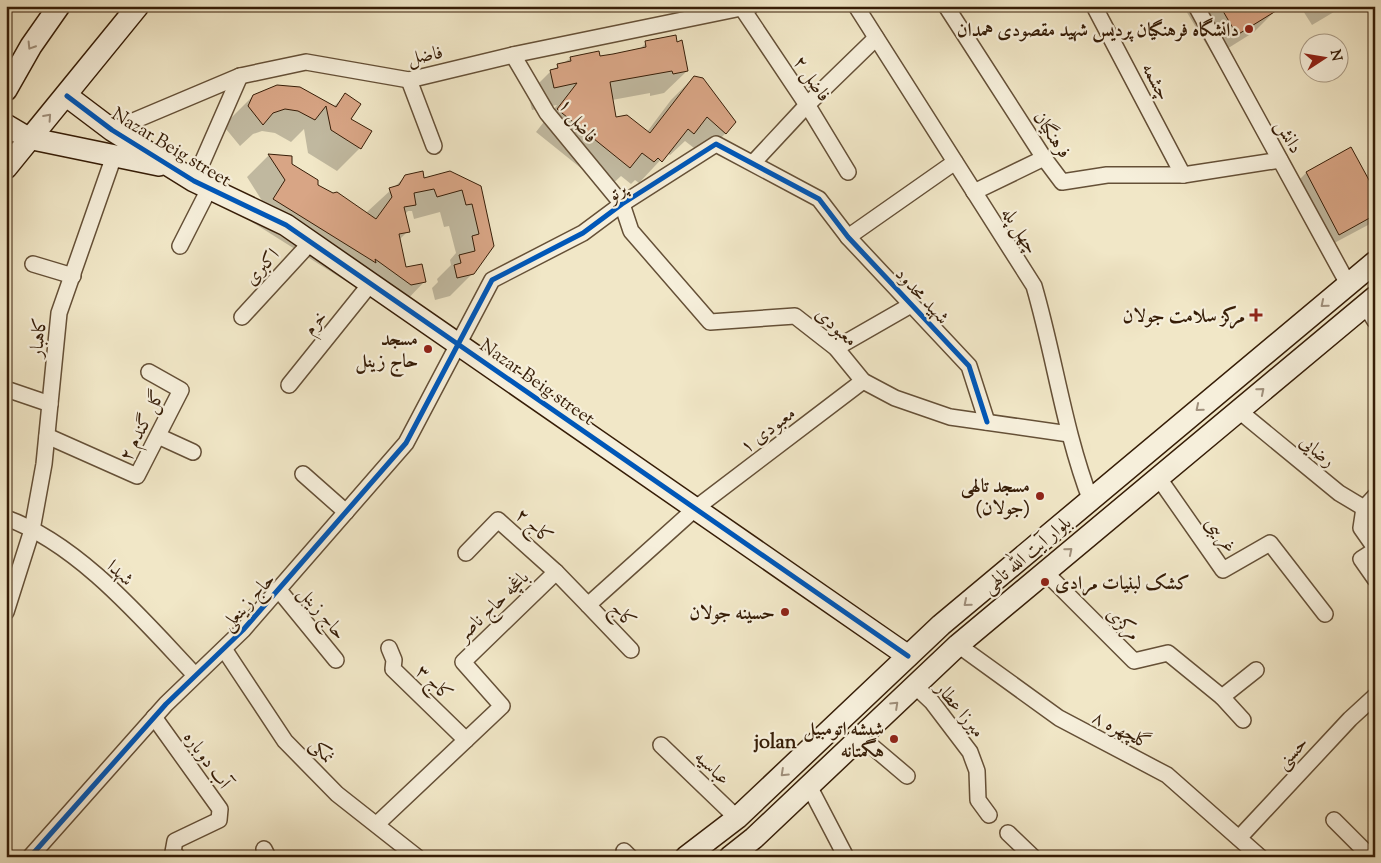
<svg xmlns="http://www.w3.org/2000/svg" width="1381" height="863" font-family="'Sorts Mill Goudy',Amiri,serif">
<rect width="100%" height="100%" fill="#f1e7c7"/>
<filter id="stains"><feTurbulence type="fractalNoise" baseFrequency=".004" numOctaves="4"/><feColorMatrix values="0 0 0 0 .2 0 0 0 0 .09 0 0 0 0 .02 0 0 0 .5 -.17"/></filter>
<radialGradient id="worn" r=".72"><stop offset=".6" stop-color="#630" stop-opacity="0"/><stop offset="1" stop-color="#630" stop-opacity=".3"/></radialGradient>
<g fill="#0003">
<path d="M1183,6H1275L1277,9L1254,32L1214,57Z"/>
<path d="M1300,6H1344L1312,25Z"/>
<path d="M646,43L687,71L664,93L650,96V93L612,100L615,118L647,132L671,100L694,77L726,133L703,155L685,141L670,155L667,153L639,183L635,180L631,184L621,176L607,189L536,132L557,105L532,110L528,94L551,71L571,58H599L639,50Z"/>
<path d="M346,95L349,119L360,148L337,171L308,153L304,129L291,142L275,133L262,131L253,134L240,146L226,129L230,119L253,96L333,107Z"/>
<path d="M269,155L291,164L317,186L368,215L367,212L406,176L480,187L492,246L473,273L450,296L435,300L432,288L438,282L437,279L451,265L450,260L456,253L449,226L444,227L440,212L414,219L412,211H408L405,214L408,231L399,240L405,268L424,282L402,305L355,283L352,285L252,222L264,204L247,177Z"/>
<path d="M1306,173L1375,194V218L1368,225L1323,249L1291,188Z"/>
</g>
<g fill="#d8a585" stroke="#361d07">
<path d="M1220,6H1284L1237,35Z"/>
<path d="M676,35L677,42L682,40L688,71L673,74L672,71L610,82L616,117L627,115L650,133L694,76L703,78L736,122L726,134L707,117L694,134L688,129L662,162L658,158L654,162L642,153L630,168L557,109L577,83L554,88L550,70L558,68L557,64L571,61L570,57L599,51L600,56L613,54L646,47L645,41Z"/>
<path d="M277,85L300,87L336,107L345,93L361,104L351,119L372,131L361,149L331,130L326,106L315,120L298,111L285,109L273,113L263,125L248,106L253,95Z"/>
<path d="M1351,147L1375,191V215L1339,235L1306,172Z"/>
<path d="M268,154L292,156V164L318,180V185L333,193L337,192L376,219L392,197L389,188L399,185L405,175L423,171L424,178L450,171L481,186L494,246L474,274L457,278L454,265L461,263L459,255L475,251L472,236L479,234L472,204L466,205L462,190L437,197L434,189L414,193L416,205L404,207L410,232L399,234L406,267L422,264L426,282L411,285L375,259L376,263L273,199L285,180Z"/>
</g>
<g fill="none" stroke-linecap="round" stroke-linejoin="round">
<g stroke="#655037" stroke-width="18">
<g id="street">
<path d="M856,6L1034,286C1055,358 1064,431 1091,501"/>
<path d="M946,6L1044,158L1062,182L1107,175H1183L1280,160"/>
<path d="M1094,6L1183,175"/>
<path d="M1196,6L1348,284"/>
<path d="M742,8L811,111L848,172"/>
<path d="M513,55L547,113L622,204L631,231L710,322L795,316L836,348L863,381L895,398L950,417L1069,434"/>
<path d="M409,80L434,146"/>
<path d="M112,130L240,76L306,62L409,80L517,54L751,6"/>
<path d="M753,163L807,105L876,38"/>
<path d="M194,181L240,76"/>
<path d="M974,192L1044,158"/>
<path d="M848,237L955,162"/>
<path d="M180,246L209,189"/>
<path d="M33,264L73,276"/>
<path d="M1365,305L1375,321"/>
<path d="M242,317L311,242"/>
<path d="M836,348L911,305"/>
<path d="M289,385L371,283"/>
<path d="M6,389L50,404"/>
<path d="M1238,410L1339,493L1364,508L1375,496"/>
<path d="M47,436L137,476L181,390L149,372"/>
<path d="M158,436L193,452"/>
<path d="M303,474L346,512"/>
<path d="M1158,477L1223,570L1270,543L1325,614"/>
<path d="M1364,508L1361,528L1375,548"/>
<path d="M6,518C79,544 143,620 195,675"/>
<path d="M1375,550L1361,559L1375,579"/>
<path d="M466,553L498,520L556,572"/>
<path d="M1045,572L1134,661L1168,653L1222,697L1256,670"/>
<path d="M278,589L336,660"/>
<path d="M588,605L631,650"/>
<path d="M6,612L32,530L44,464L59,313L114,156"/>
<path d="M958,645L1059,718L1167,775L1260,857"/>
<path d="M389,648L394,660L393,669L466,740"/>
<path d="M224,649L285,741L337,794L417,857"/>
<path d="M915,686L932,702L970,752L977,771L978,800L989,815"/>
<path d="M1222,697L1243,720"/>
<path d="M154,717L220,809L219,820L175,841L173,852L178,857"/>
<path d="M861,737L907,776"/>
<path d="M661,745L737,818"/>
<path d="M809,786L846,857"/>
<path d="M1334,820L1371,857"/>
<path d="M377,824L502,706L463,662L556,572L588,605L696,508L863,381"/>
<path d="M1008,833L1033,857"/>
<path d="M1239,838L1350,719L1375,696"/>
<path d="M264,849L268,857"/>
<path d="M624,851L630,857"/>
<path d="M30,857L166,704L243,630L406,443L492,280L583,233L622,204L716,144L819,199L848,237L969,366L987,422"/>
</g>
</g>
<g stroke="#361d07" stroke-width="24">
<g id="secondary">
<path d="M6,90L31,46L59,6"/>
<path d="M67,96L112,130L194,181L286,225L908,656"/>
<path d="M6,125L28,138L159,165"/>
<path d="M6,168L138,6"/>
<path d="M686,857L737,818L941,625L1375,262"/>
<path d="M730,857L754,838L958,645L1375,297"/>
</g>
</g>
<use href="#street" stroke="#f6efdb" stroke-width="15"/>
<use href="#secondary" stroke="#f6efdb" stroke-width="21"/>
<g stroke="#f6efdb" stroke-width="8">
<g id="cycleway">
<path d="M67,96L112,130L194,181L286,225L908,656"/>
<path d="M30,857L166,704L243,630L406,443L492,280L583,233L622,204L716,144L819,199L848,237L969,366L987,422"/>
</g>
</g>
<use href="#cycleway" stroke="#0057b8" stroke-width="5"/>
</g>
<defs><path id="oneway-chevron" d="M-2-3.5L2.5 0L-2 3.5" fill="none" stroke-width="1.6" stroke-linecap="round" stroke-linejoin="round" transform="scale(1.25)"/></defs>
<g stroke="#a0907c">
<use href="#oneway-chevron" transform="translate(31 46) rotate(122)"/>
<use href="#oneway-chevron" transform="translate(48 117) rotate(-48)"/>
<use href="#oneway-chevron" transform="translate(1324 304) rotate(140)"/>
<use href="#oneway-chevron" transform="translate(1261 391) rotate(-40)"/>
<use href="#oneway-chevron" transform="translate(1199 408) rotate(140)"/>
<use href="#oneway-chevron" transform="translate(1069 551) rotate(-40)"/>
<use href="#oneway-chevron" transform="translate(967 603) rotate(140)"/>
<use href="#oneway-chevron" transform="translate(895 705) rotate(-43)"/>
<use href="#oneway-chevron" transform="translate(784 773) rotate(137)"/>
</g>
<g fill="#8f2418" stroke="#f6efdb" stroke-width="2">
<circle cx="1249" cy="29" r="5"/>
<path d="M1253.5 307.5h5v5h5v5h-5v5h-5v-5h-5v-5h5z"/>
<circle cx="428" cy="349" r="5"/>
<circle cx="1040" cy="496" r="5"/>
<circle cx="1045" cy="582" r="5"/>
<circle cx="785" cy="612" r="5"/>
<circle cx="894" cy="739" r="5"/>
</g>
<g text-anchor="middle" stroke-width="4.5" stroke-linejoin="round" paint-order="stroke">
<g font-size="19" font-weight="bold" fill="#361d07" stroke="#f6efdb" text-anchor="end">
<text x="1239" y="36">دانشگاه فرهنگیان پردیس شهید مقصودی همدان</text>
<text x="1245" y="322">مرکز سلامت جولان</text>
<text x="418" y="345">مسجد<tspan x="418" dy="22">حاج زینل</tspan></text>
<text x="1030" y="492">مسجد تالهی<tspan x="1030" dy="22">(جولان)</tspan></text>
<text x="1055" y="589" text-anchor="start">کشک لبنیات مرادی</text>
<text x="775" y="619">حسینه جولان</text>
<text x="884" y="735">شیشه اتومبیل<tspan x="884" dy="22">هگمتانه</tspan></text>
</g>
<g font-size="19" fill="#361d07" stroke="#f6efdb">
<text transform="translate(425 54) rotate(-10)" y="7">فاضل</text>
<text transform="translate(813 78) rotate(56)" y="7">فاضل ۲</text>
<text transform="translate(1157 81) rotate(62)" y="7">چشمه</text>
<text transform="translate(579 120) rotate(52)" y="7">فاضل ۱</text>
<text transform="translate(1053 134) rotate(56)" y="7">فرهنگیان</text>
<text transform="translate(1290 136) rotate(61)" y="7">دانش</text>
<text transform="translate(172 146) rotate(31)" y="7">Nazar Beig street</text>
<text transform="translate(616 191) rotate(-34)" y="7">پرتو</text>
<text transform="translate(1021 230) rotate(58)" y="7">چهل پله</text>
<text transform="translate(261 266) rotate(-48)" y="7">اکبری</text>
<text transform="translate(923 295) rotate(47)" y="7">شهید محدود</text>
<text transform="translate(314 322) rotate(-51)" y="7">خرم</text>
<text transform="translate(837 326) rotate(42)" y="7">معبودی</text>
<text transform="translate(37 337) rotate(-83)" y="7">کاهبار</text>
<text transform="translate(538 381) rotate(35)" y="7">Nazar Beig street</text>
<text transform="translate(141 425) rotate(-63)" y="7">گل گندم ۲</text>
<text transform="translate(767 429) rotate(-37)" y="7">معبودی ۱</text>
<text transform="translate(1318 450) rotate(39)" y="7">رضایی</text>
<text transform="translate(535 525) rotate(42)" y="7">کاج ۲</text>
<text transform="translate(1222 534) rotate(55)" y="7">غریبی</text>
<text transform="translate(1026 554) rotate(-40)" y="7">بلوار آیت الله تالهی</text>
<text transform="translate(121 572) rotate(42)" y="7">شهدا</text>
<text transform="translate(247 601) rotate(-48)" y="7">حاج زینعلی</text>
<text transform="translate(492 605) rotate(-44)" y="7">باغچه حاج ناصر</text>
<text transform="translate(323 612) rotate(50)" y="7">حاج زینل</text>
<text transform="translate(624 614) rotate(46)" y="7">کاج</text>
<text transform="translate(1124 623) rotate(45)" y="7">مرکزی</text>
<text transform="translate(435 682) rotate(44)" y="7">کاج ۳</text>
<text transform="translate(961 709) rotate(51)" y="7">میرزا عطار</text>
<text transform="translate(1122 729) rotate(27)" y="7">گلچهره ۸</text>
<text transform="translate(323 750) rotate(46)" y="7">نمکی</text>
<text transform="translate(1291 752) rotate(-47)" y="7">حسنی</text>
<text transform="translate(208 759) rotate(54)" y="7">آب دوباره</text>
<text transform="translate(713 767) rotate(44)" y="7">عباسیه</text>
</g>
<g font-size="20" font-weight="bold" fill="#361d07" stroke="#f6efdb">
<text x="775" y="748">jolan</text>
</g>
</g>
<rect width="1381" height="863" fill="none" stroke="#f1e7c7" stroke-width="25"/>
<rect x="8" y="8" width="1366" height="848" fill="none" stroke="#361d07" stroke-width="2.5"/>
<rect x="12" y="12" width="1356" height="838" fill="none" stroke="#361d07"/>
<g transform="translate(1324 58) rotate(78)"><circle r="24" fill="#f6efdb" stroke="#a99b86"/>
<path d="M0-4L9 19L0 12L-9 19Z" fill="#8f2418"/>
<text y="-8" font-size="14" font-weight="bold" text-anchor="middle" fill="#361d07">N</text>
</g>
<rect width="100%" height="100%" filter="url(#stains)"/>
<rect width="100%" height="100%" fill="url(#worn)"/>
</svg>
